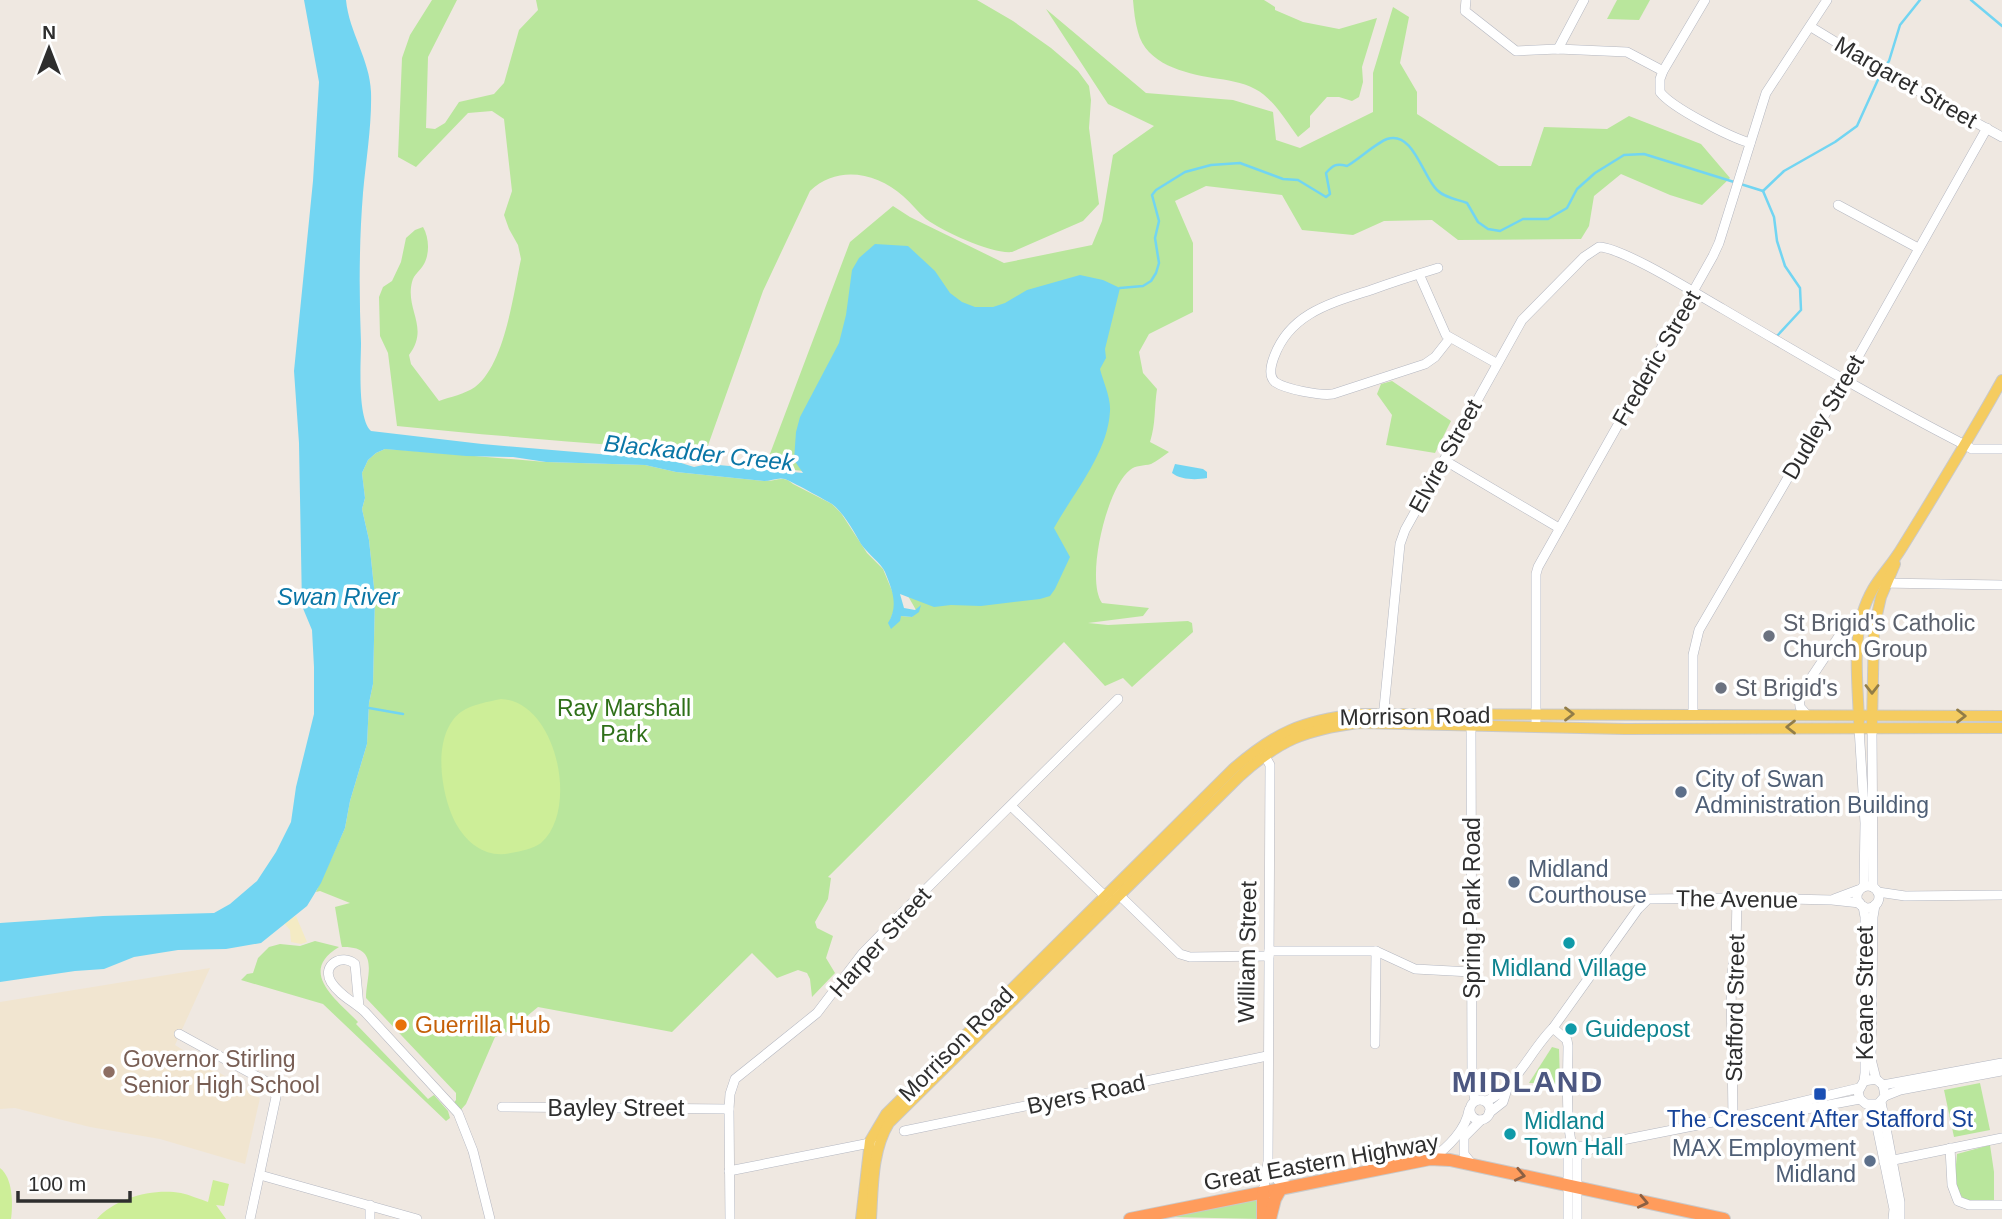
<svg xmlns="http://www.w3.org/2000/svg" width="2002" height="1219" font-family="Helvetica,sans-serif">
<rect width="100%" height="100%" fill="#efe8e1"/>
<path fill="#f1e5d0" d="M210,968L175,1045L260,1098L245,1164L160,1139L90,1127L15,1108L0,1109V1002Z"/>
<g fill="#b9e69c">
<path d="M432,0H457L428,57L426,128L435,129L445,123L459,102L494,94L504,83L519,30L538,10L536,0H977L1013,21L1051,48L1078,71L1089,86L1091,100L1089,128L1099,204L1083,221L1012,252C992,254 944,232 926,219C918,212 911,203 903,196C876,172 837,165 810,191L763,291L706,451C680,459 653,449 626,446C550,440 473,434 397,426L388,353L380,336L379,297L383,287L392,281L401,262L406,238L415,230L423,227C429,237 430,253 424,264C420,271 414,274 412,282C405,310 430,327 409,355L411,364L439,401C450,397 465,394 475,387C505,364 513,295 521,259L518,245L509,229L504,215L512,191L504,119L492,111L468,113L416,167L398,157L402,58L410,35Z"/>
<path d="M1133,0H1264L1275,7V10L1303,22L1339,29L1377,18L1362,67L1363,82L1359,97L1352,101L1339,97H1327L1310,116V127L1298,137C1286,121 1273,98 1255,89C1242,82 1227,80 1213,78C1184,73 1146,64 1138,32C1135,22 1134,11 1133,0Z"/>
<path d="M1617,0H1650L1639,20L1607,19Z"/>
<path d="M1393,7L1409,17L1400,63L1417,92V114L1499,166H1531L1544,127L1607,129L1629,116L1701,144L1730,178L1702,205L1670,195L1621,174L1594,196L1589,226L1581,239L1458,240L1432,220L1384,221L1353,235L1302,230L1282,195L1206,186L1175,201L1193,243V312L1149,334L1139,352L1143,373L1157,389C1154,409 1156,423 1150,442L1169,452C1163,456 1157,461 1151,464C1144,466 1135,465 1130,470C1107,487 1085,579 1102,603L1149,608L1143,616L1088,623L1108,625L1188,621L1192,623L1193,632L1132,687L1123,678L1105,686L1064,642L828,877L831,878L828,899L815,922L817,928L833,936L826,958L835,973L812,997L810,979L807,973L798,970L777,978L752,953L672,1032L538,1007L509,1031L495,1037L466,1104L458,1113L452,1105L456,1100V1093L366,998C366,976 381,946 342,947L341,943L335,907L350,903L320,891L316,892L345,828L350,801L367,744L369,703L373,684L375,597L369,540L362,509L365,498L362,473L368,460L376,453L385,449L403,450L546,462L645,465L676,472L764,481C776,482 783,474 793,484L832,504L841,513L867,553L883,569L895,598V608L889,623L901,616L912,617L920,606L916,610L908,596L813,472L765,467L850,242L893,206L910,217L1004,263L1092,245L1102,221L1113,155L1154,126L1108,104L1046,9L1146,93L1233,100L1273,112L1276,140L1300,148L1373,112V73Z"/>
<path d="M1392,381L1451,421L1435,453L1386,445L1392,415L1377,394L1381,384Z"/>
<path d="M315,941L339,947C297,972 337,1000 358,1022L356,1024L428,1099L434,1095L448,1111L450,1118L446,1121L323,1004L241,980L247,974L253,973L258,958L269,947L280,944L300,946Z"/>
<path d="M1552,1047L1559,1049L1560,1084L1529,1083Z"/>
<path d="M1980,1083L1990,1130L1954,1137L1944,1090Z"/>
<path d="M1990,1145L1994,1172V1201L1966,1200C1951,1190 1956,1169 1957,1154Z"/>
<path d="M1261,1196V1219L1168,1217Z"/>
</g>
<path fill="#f4ebc4" d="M296,916L307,942L301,944L291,942L290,930L284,923Z"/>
<g fill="#cdee98">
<path d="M501,699C556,701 580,809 541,843C533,849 521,851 511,853C488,858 470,846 458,827C441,799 430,735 461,712C472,704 488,702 501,699Z"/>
<path d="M0,1168C13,1178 13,1204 11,1219H0Z"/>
<path d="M213,1180L229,1184L224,1206L216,1205L226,1219H97C115,1198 153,1188 181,1193C190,1195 199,1199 208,1202Z"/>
</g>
<g fill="#72d5f2">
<path d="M304,0H346C349,32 370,60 371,92C372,125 366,160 363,193C359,243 359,293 361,343C361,363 357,418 371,431L482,444L646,458L678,462L694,467L708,464L803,473L794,460L796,432L800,417L839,343L846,315L852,270L859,258L875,244L908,246L935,271L950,293L962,302L975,307H993L1005,303L1027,290L1080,275L1103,280L1120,288L1105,349L1106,358L1100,369C1103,381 1111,398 1110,411C1108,453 1074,492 1054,528L1070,557L1055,589L1050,596L1040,599L981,606L951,605L934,607L900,594L904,608L915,610L921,605L919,612L912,617L901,616L900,621L891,629L888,623C899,606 892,589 885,572C881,563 868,554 861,544C854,532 844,513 832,504C827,501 789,480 785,479C778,477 771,481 764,481L676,472L645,465L546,462L513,457L466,456L385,449L376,453L368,460L362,473L365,498L362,509L369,540L375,597L373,684L369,703L367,744L350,801L345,828L321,883L307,906L261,943L226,949L178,950L134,957L104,969L75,971L0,982V923L103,916L214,913L230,904L257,881L276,852L291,822L296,787L314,714V667L312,630L302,606L299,443L294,371L313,181L319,82Z"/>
<path d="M1175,464L1203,469L1207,472V478C1196,480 1181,480 1172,473Z"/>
</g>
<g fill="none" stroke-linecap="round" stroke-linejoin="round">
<g stroke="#72d5f2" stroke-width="2.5">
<path d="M1971,0L2002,26"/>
<path d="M1885,67L1889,61L1900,25L1920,0"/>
<path d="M1763,191L1784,171L1835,142L1857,126L1881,73"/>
<path d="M1763,191L1774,217L1777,241L1785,266L1800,288L1801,310L1777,336"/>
<path d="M1120,288L1143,286L1151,281L1156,273L1159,263L1155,238L1159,221L1152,195L1156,190L1185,172L1211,165L1240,163L1283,179L1298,180L1326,197L1330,194L1326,173C1333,165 1336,163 1347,166C1358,160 1376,143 1387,139C1413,130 1423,177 1437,190C1445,198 1456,199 1467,203L1478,222L1488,229L1500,231L1523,219H1548L1567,208L1577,189L1595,173L1624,155L1644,154L1763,191"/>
<path d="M369,708L403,714"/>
</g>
<g stroke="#b4b7c1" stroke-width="10">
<g id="minor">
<path d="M1466,0L1465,11L1516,51L1558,49L1627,52L1663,71"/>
<path d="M1705,0L1663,71L1660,79V92C1672,108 1730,137 1750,143"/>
<path d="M1811,27L1895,78L2002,137"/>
<path d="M1558,49L1584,0"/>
<path d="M1838,205L1918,248"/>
<path d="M1438,268C1415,275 1393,282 1371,290C1331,303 1290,313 1274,357C1271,365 1268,376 1275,382C1285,389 1320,396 1333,394L1425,364L1435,357L1450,338"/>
<path d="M1419,274L1446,335L1496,363"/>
<path d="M1444,460L1559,528"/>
<path d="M1881,583L2002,585"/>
<path d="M1693,714V655L1699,630L1845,380L1987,128"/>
<path d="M1807,715L1800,707L1799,696L1843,630L1860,627L1874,628"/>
<path d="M1383,719L1400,544L1405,530L1522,320L1584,257L1599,247C1624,248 1698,295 1723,309C1803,356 1883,403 1965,445L1972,449H2002"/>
<path d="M1471,720L1472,1085L1475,1100"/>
<path d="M1536,721V574L1538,567L1713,256L1719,243L1766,93L1827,0"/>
<path d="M1859,728L1865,823L1864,886"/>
<path d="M1872,728L1873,887"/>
<path d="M1262,751L1270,765L1268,1162L1263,1193"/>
<path d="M1011,806L1108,899"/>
<circle cx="1868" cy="897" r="11"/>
<path d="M1115,891L1180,954L1190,957L1269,956"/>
<path d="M1878,892L1905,896L2002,895"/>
<path d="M1834,899L1858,890"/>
<path d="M1875,905L1873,917L1871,1059L1876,1079"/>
<path d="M1863,906L1865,917V1073L1864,1081L1858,1092L1860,1099L1866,1104H1878L1885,1096L1883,1085L1876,1079L1864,1081"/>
<path d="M1269,951H1376L1415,969L1471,972"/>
<path d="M359,1007L355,964C342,953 321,965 331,982C340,996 353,1001 365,1012L458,1113L473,1151L490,1219"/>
<path d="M1553,1028L1567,1040L1568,1046C1568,1069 1564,1142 1577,1156V1219"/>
<path d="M179,1034L265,1081L272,1086L276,1097L250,1219"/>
<path d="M1375,1044L1376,951"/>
<path d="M1883,1085L2002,1063"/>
<path d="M1885,1096L1900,1090L2002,1071"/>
<circle cx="1480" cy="1110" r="10"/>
<path d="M1486,1101C1514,1091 1531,1049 1553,1028L1638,909L1648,899L1737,898L1832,900L1860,903"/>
<path d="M1881,1102L1900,1202V1219"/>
<path d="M1869,1105L1875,1117L1894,1209L1893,1219"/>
<path d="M502,1107L729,1109"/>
<path d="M1489,1113L1503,1102L1508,1086"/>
<path d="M1733,1118L1731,981L1736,946L1737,898"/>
<path d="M1739,1119L1748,1120L1860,1099"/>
<path d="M904,1131L1267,1056"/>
<path d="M1950,1148L1952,1185L1958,1201L1969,1205H2002"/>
<path d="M1577,1156L1602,1144L1733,1118L1859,1088"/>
<path d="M1432,1158C1448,1148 1466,1129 1469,1110"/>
<path d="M1884,1162L2002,1138"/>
<path d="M1268,1163C1270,1176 1279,1183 1291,1186"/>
<path d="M1472,1164L1464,1154V1137L1481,1120"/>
<path d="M729,1171L875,1142"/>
<path d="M260,1175L417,1219"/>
<path d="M370,1205V1219"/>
<path d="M730,1219L729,1109L730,1094L735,1079L817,1013L862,954L901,914L1118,699"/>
<path d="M1568,1219V1155L1578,1147L1590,1145"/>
</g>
</g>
<g stroke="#c9c9c9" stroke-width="12">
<g id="major">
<path d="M1859,722C1858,687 1853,648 1862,615C1872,581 1887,573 1903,546C1937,491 1971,436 2002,380"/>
<path d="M1872,723L1874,628L1881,597L1895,564"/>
<path d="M861,1219L870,1141L886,1114L1234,768C1276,732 1301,721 1357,714L2002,716"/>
<path d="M871,1219C873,1187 872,1151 889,1123L1240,776C1280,740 1305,730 1358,723L1625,729L2002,728"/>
</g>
</g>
<g stroke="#c9c9c9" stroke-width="14">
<g id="highway">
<path d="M1130,1219L1430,1159L1450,1160L1724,1219"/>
<path d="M1263,1219V1193"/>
<path d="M1270,1219L1275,1199L1280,1190"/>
</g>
</g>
<use href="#minor" stroke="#fff" stroke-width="9"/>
<use href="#major" stroke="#f5cc60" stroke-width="10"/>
<use href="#highway" stroke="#ff9c5c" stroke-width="12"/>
</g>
<defs><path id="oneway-chevron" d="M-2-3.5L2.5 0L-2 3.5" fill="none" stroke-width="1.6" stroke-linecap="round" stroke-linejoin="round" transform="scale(1.75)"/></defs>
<g stroke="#927d47">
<use href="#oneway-chevron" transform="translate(1872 689) rotate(90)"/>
<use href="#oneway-chevron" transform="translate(1569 714)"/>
<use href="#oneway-chevron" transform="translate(1961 716)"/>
<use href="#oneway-chevron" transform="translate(1791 727) rotate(-180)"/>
</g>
<g stroke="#8c6043">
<use href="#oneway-chevron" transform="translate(1520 1175) rotate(12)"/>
<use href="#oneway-chevron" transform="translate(1643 1202) rotate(12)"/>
</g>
<g fill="#6b7280" stroke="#fff" stroke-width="2.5">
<circle cx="1769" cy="636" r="7"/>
<circle cx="1721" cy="688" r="7"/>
</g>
<g fill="#5c6f8a" stroke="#fff" stroke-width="2.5">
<circle cx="1681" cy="792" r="7"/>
<circle cx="1514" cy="882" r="7"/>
<circle cx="1870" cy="1161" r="7"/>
</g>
<g fill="#0f9aa8" stroke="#fff" stroke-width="2.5">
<circle cx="1569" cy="943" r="7"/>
<circle cx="1571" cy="1029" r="7"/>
<circle cx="1510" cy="1134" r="7"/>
</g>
<circle fill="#e8710a" stroke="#fff" stroke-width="2.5" cx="401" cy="1025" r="7"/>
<circle fill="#8d6e63" stroke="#fff" stroke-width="2.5" cx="109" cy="1072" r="7"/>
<rect fill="#1a4fb4" stroke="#fff" stroke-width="2.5" x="1813" y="1087" width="14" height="14" rx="3.5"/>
<g text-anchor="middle" stroke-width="7" stroke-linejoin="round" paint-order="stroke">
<g font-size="23" fill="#2e2e2e" stroke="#fff">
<text transform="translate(1906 82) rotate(30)" y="8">Margaret Street</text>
<text transform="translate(1656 358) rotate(-60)" y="8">Frederic Street</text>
<text transform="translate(1823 417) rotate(-60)" y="8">Dudley Street</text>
<text transform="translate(1445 456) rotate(-61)" y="8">Elvire Street</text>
<text transform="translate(1415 716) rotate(-1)" y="8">Morrison Road</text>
<text transform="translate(1737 899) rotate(1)" y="8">The Avenue</text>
<text transform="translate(1472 908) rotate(-90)" y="8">Spring Park Road</text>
<text transform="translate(880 942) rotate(-48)" y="8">Harper Street</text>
<text transform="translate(1247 952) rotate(-89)" y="8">William Street</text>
<text transform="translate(1865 993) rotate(-90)" y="8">Keane Street</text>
<text transform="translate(1735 1008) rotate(-89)" y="8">Stafford Street</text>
<text transform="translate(956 1044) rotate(-45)" y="8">Morrison Road</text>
<text transform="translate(1086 1094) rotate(-12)" y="8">Byers Road</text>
<text x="616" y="1116">Bayley Street</text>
<text transform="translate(1321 1162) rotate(-10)" y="8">Great Eastern Highway</text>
</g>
<g font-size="23" fill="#5b616d" stroke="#fff" text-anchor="start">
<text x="1783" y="631">St Brigid's Catholic<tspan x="1783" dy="26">Church Group</tspan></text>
<text x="1735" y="696">St Brigid's</text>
</g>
<g font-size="23" fill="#2f7019" stroke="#fff">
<text x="624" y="716">Ray Marshall<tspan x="624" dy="26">Park</tspan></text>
</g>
<g font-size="23" fill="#4e5e75" stroke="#fff" text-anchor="start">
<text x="1695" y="787">City of Swan<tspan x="1695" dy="26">Administration Building</tspan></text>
<text x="1528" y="877">Midland<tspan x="1528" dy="26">Courthouse</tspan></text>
<text x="1856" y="1156" text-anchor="end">MAX Employment<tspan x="1856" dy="26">Midland</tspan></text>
</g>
<g font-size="23" fill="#0d838f" stroke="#fff" text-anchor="start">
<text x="1569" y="976" text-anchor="middle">Midland Village</text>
<text x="1585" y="1037">Guidepost</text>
<text x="1524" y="1129">Midland<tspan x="1524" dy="26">Town Hall</tspan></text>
</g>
<g font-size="23" fill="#c56008" stroke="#fff" text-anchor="start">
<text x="415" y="1033">Guerrilla Hub</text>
</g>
<g font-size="23" fill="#785e54" stroke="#fff" text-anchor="start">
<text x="123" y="1067">Governor Stirling<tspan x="123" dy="26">Senior High School</tspan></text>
</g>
<g font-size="23" fill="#164399" stroke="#fff">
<text x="1820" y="1127">The Crescent After Stafford St</text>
</g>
<g font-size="24" font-style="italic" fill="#0a76a6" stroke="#fff">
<text transform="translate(699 453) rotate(6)" y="8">Blackadder Creek</text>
<text x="338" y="605">Swan River</text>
</g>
<g font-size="30" font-weight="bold" letter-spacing="2" fill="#4c5781" stroke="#fff">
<text x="1528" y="1092">MIDLAND</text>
</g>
</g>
<g transform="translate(49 49)" stroke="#ffffff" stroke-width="5" paint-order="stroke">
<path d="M0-5L12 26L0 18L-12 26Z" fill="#2e2e2e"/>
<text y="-10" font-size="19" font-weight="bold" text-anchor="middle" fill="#2e2e2e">N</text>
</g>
<path d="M18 1191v10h112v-10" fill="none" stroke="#2e2e2e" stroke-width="3.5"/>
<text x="28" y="1191" font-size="21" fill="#2e2e2e" stroke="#ffffff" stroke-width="5" paint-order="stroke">100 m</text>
</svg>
